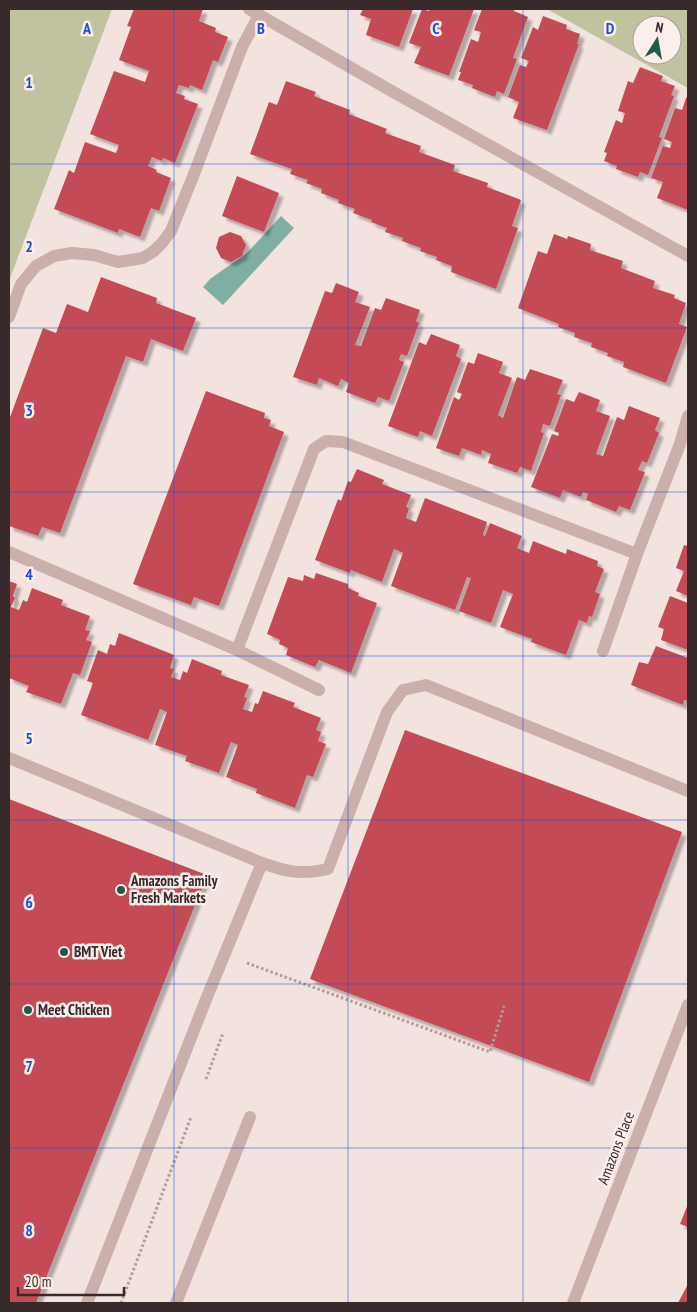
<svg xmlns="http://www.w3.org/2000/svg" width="697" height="1312" font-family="'PT Sans Narrow',sans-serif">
<defs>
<filter id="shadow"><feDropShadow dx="4.5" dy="4.5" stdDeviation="1" flood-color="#0004"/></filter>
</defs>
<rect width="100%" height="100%" fill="#f2e3df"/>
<g fill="#c1c29f" fill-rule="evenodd">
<path d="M9,9H112L9,281Z"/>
<path d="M547,9H688V88ZM642,25H672V55H642Z"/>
</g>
<path fill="#7eafa2" d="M281,216L294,228L223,305L203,287L210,279L247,253Z"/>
<g fill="#c44b54" filter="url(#shadow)">
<path d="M134,9H203L199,21L216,28L215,32L228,37L218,62L213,60L202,90L190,85L189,88L179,85L176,93L185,96L184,99L198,104L175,163L163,158L162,161L152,157L148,166L157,170L156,172L171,178L159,211L151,208L140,237L119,229L118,233L54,209L69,170L74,173L85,142L116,153L119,145L90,134L114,71L145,82L149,71L119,60L131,27L127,26Z"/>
<path d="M363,9H413L399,47L366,35L371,19L360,15Z"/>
<path d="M422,9L429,11L430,9H474L449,76L414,63L421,47L409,43Z"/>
<path d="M482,9H515L514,11L528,17L513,58L517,59L504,94L497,91L495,97L472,88L473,85L458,80L461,72H459L471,39L478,42L481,32L474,30Z"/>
<path d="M543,16L567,25L566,29L580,34L577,44H579L547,130L513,118L519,102L508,97L520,65L526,67L529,61L521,58L533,27L538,30Z"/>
<path d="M640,67L663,76L661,81L675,86L671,95L674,96L659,137L662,138L648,175L640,172L638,177L616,169L617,166L604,161L607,153L604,152L616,120L622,123L625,113L618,111L628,81L633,83Z"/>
<path d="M286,81L316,92L314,96L350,110L349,114L387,129L385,133L421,146L419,152L455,165L453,171L488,183L487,187L521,200L512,226L518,228L496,289L451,272L452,266L436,260L437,257L420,251L421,248L402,241L403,238L385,232L387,228L371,222L372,220L353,213L355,209L338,203L339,200L321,193L322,189L306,183L308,180L290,174L292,169L250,154L269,102L277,105Z"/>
<path d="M688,95V210L657,198L663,182L651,178L663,146L670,148L672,142L664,139L675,108L682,110L686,98Z"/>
<path d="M237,176L279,193L264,232L222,216Z"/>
<path d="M230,232L241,236L246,245L242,256L231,262L221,258L216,248L219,237Z"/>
<path d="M554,234L567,239L568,236L591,244L590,250L623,261L621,268L655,281L653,288L675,295L674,298L686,303L679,324L687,327L666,383L623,367L624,362L607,356L608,353L591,347L592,343L574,337L575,333L558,327L559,324L518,308L538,251L547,254Z"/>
<path d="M101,277L157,298L156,303L196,318L183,351L151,339L143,362L126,356L60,533L42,527L38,536L9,526V420L43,328L56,333L67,304L88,312Z"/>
<path d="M336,283L359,292L355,302L370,307L355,345L361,346L375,308L381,310L386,298L420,310L416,321L419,323L407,356L401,354L399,360L404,362L389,401L378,397L375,403L346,392L349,383L341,379L338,386L319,378L317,385L293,377L325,291L332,293Z"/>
<path d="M431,334L460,345L456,356L461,359L432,436L420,431L418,437L388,426L419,342L426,345Z"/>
<path d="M478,353L503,362L499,373L512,378L498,415L503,418L517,377L525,380L530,369L563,380L557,394L561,395L550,426L543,424L541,432L544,433L531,471L520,467L517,473L488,463L491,454L482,450L481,455L462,448L459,456L436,448L454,397L459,400L462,394L457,392L468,362L474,364Z"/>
<path d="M206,391L265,413L264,418L271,420L269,426L284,432L219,606L194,597L191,605L133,584Z"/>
<path d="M579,392L600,400L596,411L610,416L596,454L603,456L617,417L624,420L629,406L660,418L655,430L659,433L647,463L642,461L638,470L645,472L630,510L619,506L616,512L586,500L588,494L583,492L581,497L563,490L560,498L531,487L552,434L558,436L559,433L554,431L566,399L574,402Z"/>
<path d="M357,469L384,480L382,484L411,495L406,507L409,508L406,518L416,522L425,498L487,522L483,535L485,536L490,523L522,536L517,548L529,553L533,541L566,554L567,549L598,561L597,566L604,569L595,592L600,594L592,617L589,616L587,623L579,620L566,655L531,642L532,639L500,627L513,594L503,590L491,623L459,611L471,578L467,577L455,610L391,586L403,553L394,549L382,582L351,570L350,573L315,560L338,499L341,501L348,481L351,482Z"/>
<path d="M684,545L688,546V596L676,591L684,571L676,568Z"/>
<path d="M316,573L348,584V588L359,593L358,596L377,603L351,673L319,660L315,667L286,655L288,648L279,644L280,640L267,634L288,577L303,581L304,575L314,579Z"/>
<path d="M9,581L17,584L13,596L15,598L11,607L19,610L23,600L27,602L32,588L63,600L61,605L90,616L85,630L90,631L86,640L92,642L80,675L73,673L61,704L26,692L29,686L9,678Z"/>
<path d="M670,596L688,603V650L661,640L664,629L658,627Z"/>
<path d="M119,633L174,655L170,668L174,669L171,677L180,680L183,671L187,673L192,659L222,671L221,675L249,685L244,697L247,698L243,709L252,712L255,703L258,704L263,691L295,703L293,707L321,718L316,730L321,732L318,741L326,744L313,777L307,775L295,808L256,793L257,789L226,777L238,745L231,742L219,773L185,761L187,756L155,745L167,712L160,709L148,740L81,715L93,683L87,681L98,650L107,654L110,644L115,646Z"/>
<path d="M656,646L688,658V701L684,700L683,705L631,685L639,662L648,664Z"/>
<path d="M405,730L682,832L589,1082L310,979Z"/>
<path d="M9,799L207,875L36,1303H9Z"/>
<path d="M688,1204V1227L680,1224Z"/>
<path d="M688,1284V1303H678Z"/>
</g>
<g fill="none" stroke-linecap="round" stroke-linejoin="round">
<g stroke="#b79995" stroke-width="3" stroke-dasharray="2.5 2.5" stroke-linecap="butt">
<path d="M247,963L490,1052L504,1006"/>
<path d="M206,1079L223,1033"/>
<path d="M121,1303L191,1117"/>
</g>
<g stroke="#cbafab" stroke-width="12">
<path d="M9,758L262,863C287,872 301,875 328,869L387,712L403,690L426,685L688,791"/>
<path d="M87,1303L205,1002L262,863"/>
<path d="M176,1303L250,1117"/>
</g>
<g stroke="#cbafab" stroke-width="12">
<path d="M249,9L395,93L688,256"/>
<path d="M9,317L21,284L36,266L54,256L72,253L94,255L118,262L143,258L154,251L162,243L171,231L194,174L242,47L259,15"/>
<path d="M9,552L237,650L319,690"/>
<path d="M237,650L314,449L326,441L343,442L637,554"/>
<path d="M603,651L637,554L680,444L688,416"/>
<path d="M573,1303L688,1005"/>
</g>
</g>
<path fill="none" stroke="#1d4ed8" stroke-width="1" stroke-opacity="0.55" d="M174,9V1303M348,9V1303M523,9V1303M9,164H688M9,328H688M9,492H688M9,656H688M9,820H688M9,984H688M9,1148H688"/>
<g fill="#205a4b" stroke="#faefeb" stroke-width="2">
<circle cx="121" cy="890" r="5"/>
<circle cx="64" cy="952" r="5"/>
<circle cx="28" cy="1010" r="5"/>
</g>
<g text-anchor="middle" stroke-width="5" stroke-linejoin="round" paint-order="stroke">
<g font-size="15" font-weight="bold" fill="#382a2a" stroke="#faefeb" text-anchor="start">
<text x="131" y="886">Amazons Family<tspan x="131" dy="17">Fresh Markets</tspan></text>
<text x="74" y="957">BMT Viet</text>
<text x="38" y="1015">Meet Chicken</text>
</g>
<g font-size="15" fill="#382a2a" stroke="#faefeb">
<text transform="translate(616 1148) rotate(-69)" y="5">Amazons Place</text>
</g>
</g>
<g font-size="16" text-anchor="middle" font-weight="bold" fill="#1d4ed8" stroke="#faefeb" stroke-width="5" stroke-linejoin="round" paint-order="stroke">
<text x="87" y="34">A</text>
<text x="261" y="34">B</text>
<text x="436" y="34">C</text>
<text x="610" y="34">D</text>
<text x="29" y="88">1</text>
<text x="29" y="252">2</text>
<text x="29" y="416">3</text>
<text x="29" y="580">4</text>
<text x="29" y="744">5</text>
<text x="29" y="908">6</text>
<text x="29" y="1072">7</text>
<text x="29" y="1236">8</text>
</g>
<rect width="697" height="1312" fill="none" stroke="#382a2a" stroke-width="20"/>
<g transform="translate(657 40) rotate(11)"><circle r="24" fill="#faefeb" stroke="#aca09e"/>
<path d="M0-4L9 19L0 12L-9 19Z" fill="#205a4b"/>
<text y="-8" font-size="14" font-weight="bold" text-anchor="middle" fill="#382a2a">N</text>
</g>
<path d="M18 1287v8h106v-8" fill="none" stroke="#382a2a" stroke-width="2.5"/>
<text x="25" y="1287" font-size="15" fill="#382a2a" stroke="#faefeb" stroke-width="4" paint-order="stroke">20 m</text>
</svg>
